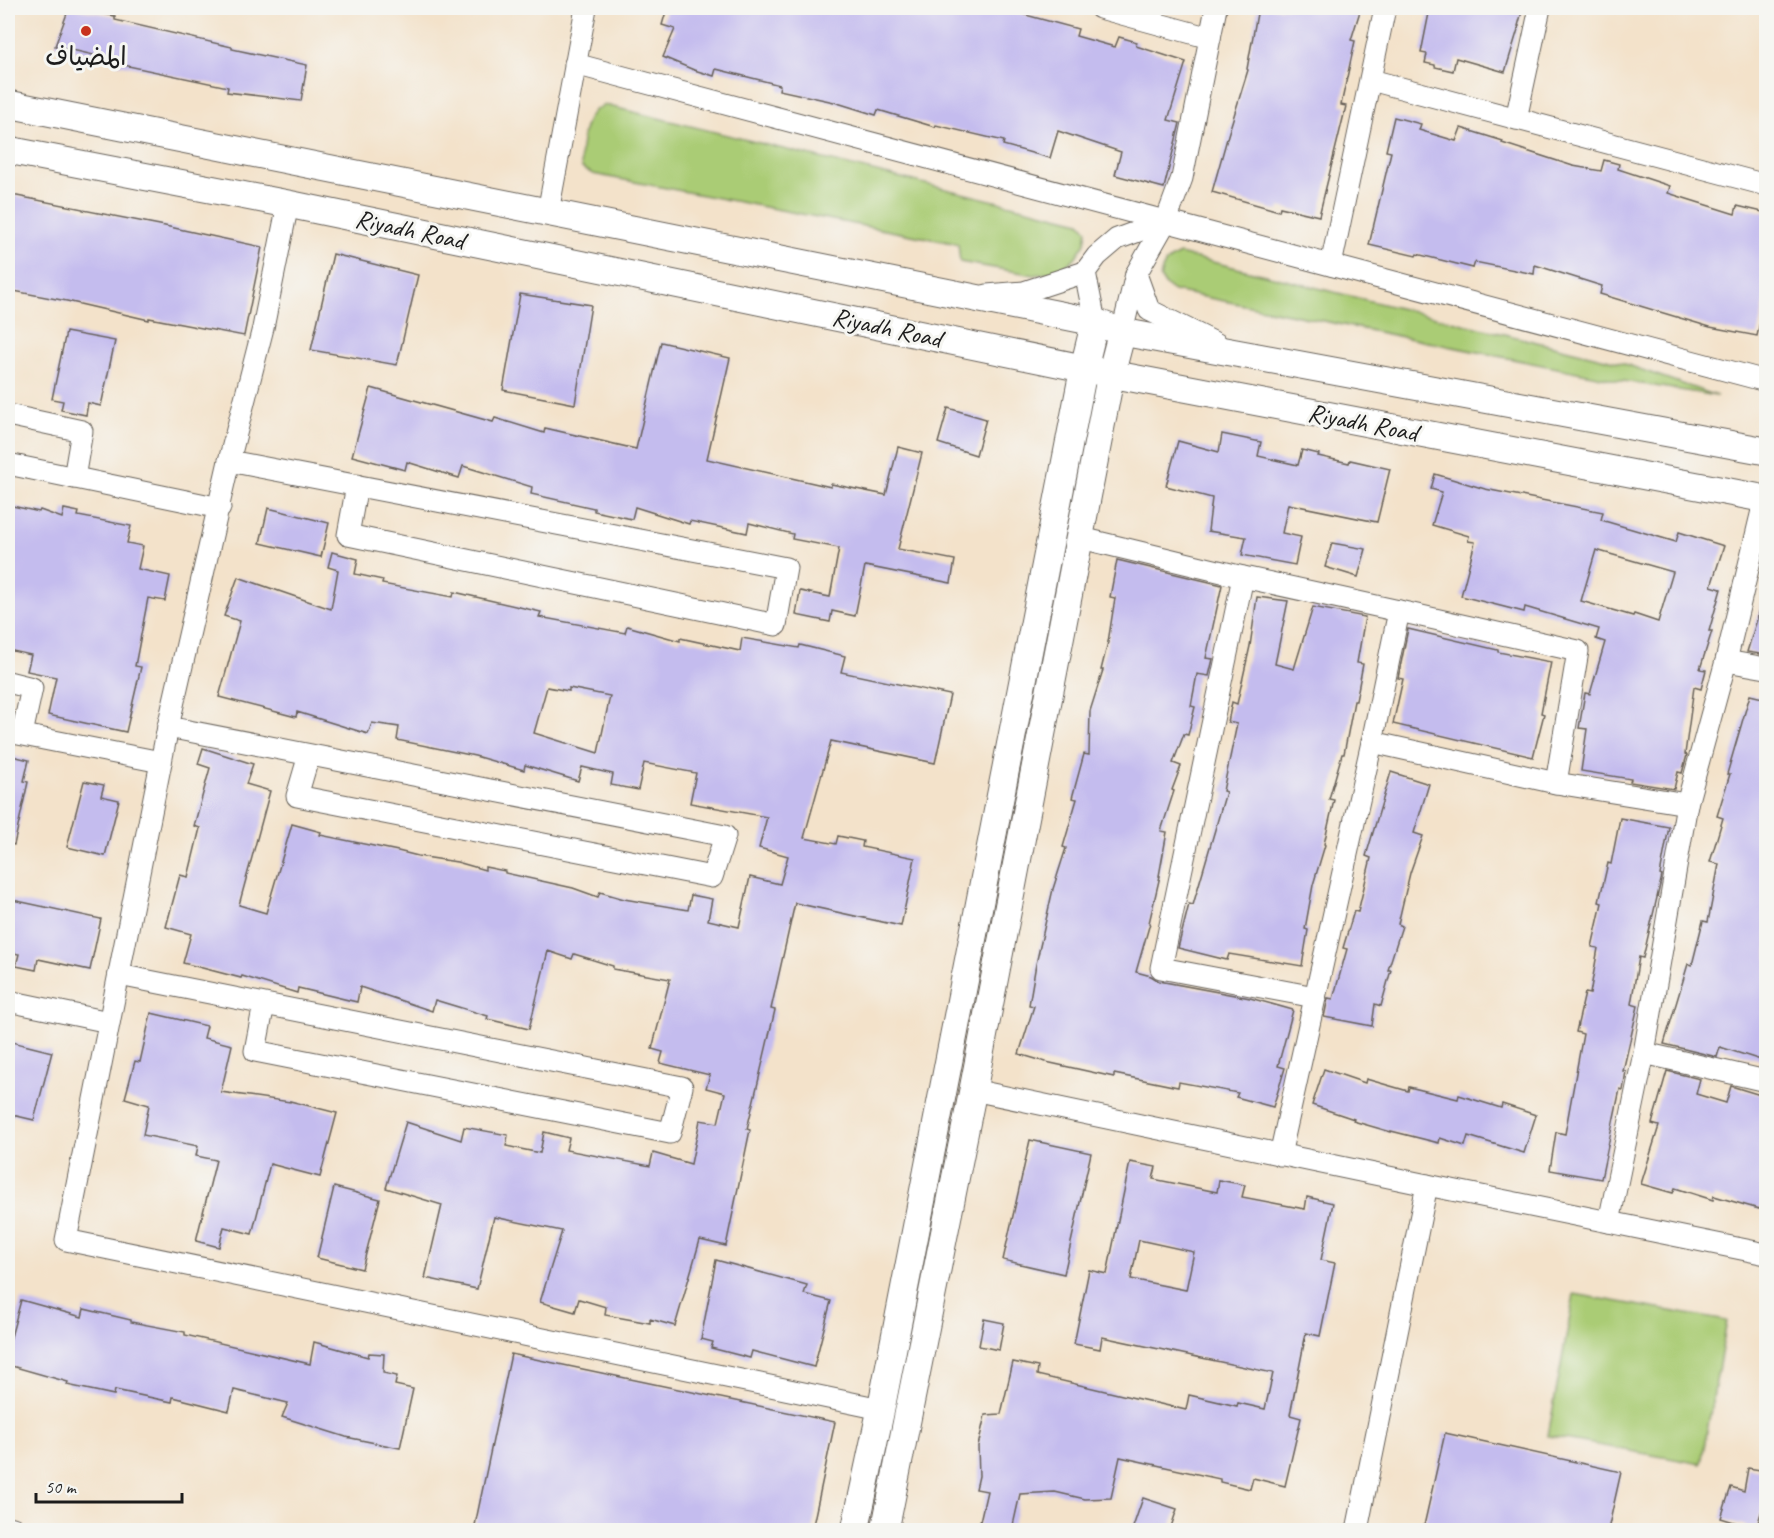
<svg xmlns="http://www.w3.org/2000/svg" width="1774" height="1538" font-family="Caveat,'Playpen Sans Arabic',sans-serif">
<rect width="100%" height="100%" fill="#f6f6f2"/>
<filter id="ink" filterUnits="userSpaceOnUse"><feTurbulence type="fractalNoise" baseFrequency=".0167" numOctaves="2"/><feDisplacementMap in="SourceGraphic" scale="12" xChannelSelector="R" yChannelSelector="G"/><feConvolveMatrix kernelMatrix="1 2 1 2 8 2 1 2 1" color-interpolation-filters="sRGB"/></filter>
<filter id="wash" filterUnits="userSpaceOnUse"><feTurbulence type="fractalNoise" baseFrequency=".008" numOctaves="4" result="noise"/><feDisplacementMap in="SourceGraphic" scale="24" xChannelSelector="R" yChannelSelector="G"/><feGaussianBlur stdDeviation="1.35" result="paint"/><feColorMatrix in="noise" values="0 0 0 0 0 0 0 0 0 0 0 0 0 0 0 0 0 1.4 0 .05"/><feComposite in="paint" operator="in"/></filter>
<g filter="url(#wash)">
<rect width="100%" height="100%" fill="#f3e2ca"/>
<g fill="#aacc75" stroke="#637448" stroke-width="1.5">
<path d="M605,105L1080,222L1087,230L1085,243L1075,258L1059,271L1034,275L960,262L958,244L593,174L582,168C578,155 583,122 593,112C596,108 601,107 605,105Z"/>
<path d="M1180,254L1622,363L1717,396L1617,380L1174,291L1165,285L1160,277C1163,263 1168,259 1180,254Z"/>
<path d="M1574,1294L1727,1321L1701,1464L1548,1436Z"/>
</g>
<g id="blocks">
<g fill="#c4bcee" fill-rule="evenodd">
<path d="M69,8L115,16V20L232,47V49L307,65L301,101L227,92L228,87L114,63L115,60L55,46Z"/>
<path d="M667,8H1000L1078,29L1076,36L1115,47L1119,37L1137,42L1136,46L1186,62L1168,120L1180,123L1164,188L1115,175L1121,152L1058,131L1050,158L1003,145L1004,141L936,125L935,127L878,110L876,115L834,102L779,90L780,85L716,69L714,76L694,70L663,57L675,29L662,25Z"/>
<path d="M1258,8H1361L1351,40L1355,41L1341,105L1346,106L1319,216L1280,207L1279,211L1212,192L1228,135L1248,70L1247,69Z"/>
<path d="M1430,8H1523L1518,26H1519L1505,72L1456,58L1453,71L1435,67V65L1425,63L1427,54L1421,53Z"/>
<path d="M1394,117L1421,124L1419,130L1456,141L1461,128L1503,141L1502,143L1573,166L1601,171L1604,160L1619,164L1618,169L1670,186L1668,193L1735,214L1737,206L1767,213V291L1757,336L1710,327L1600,294L1602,286L1535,265L1534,274L1475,262L1473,268L1417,254L1416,256L1369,245L1391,152L1386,151Z"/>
<path d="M12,195L83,209V210L165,226L262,247L244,336L149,318V320L67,301L8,290V211Z"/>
<path d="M333,254L418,275L397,365L311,350Z"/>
<path d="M520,294L591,305L575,404L503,390Z"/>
<path d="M66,332L115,341L101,406L88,403L86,415L61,410L63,401L52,399Z"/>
<path d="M661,342L730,358L707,459L831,487V484L886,495L898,447L922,453L898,549L955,560L951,583L865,566L855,616L832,611L830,622L796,615L800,591L830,597L839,548L792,539L793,534L749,523L747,533L690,521L689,524L635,507L632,519L594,511V508L531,494L532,487L463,466L459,478L407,462L405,470L352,456L371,388L493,422L495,418L544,433L545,428L636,449Z"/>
<path d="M948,408L986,419L976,455L938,443Z"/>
<path d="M1222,434L1261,442L1258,456L1298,465L1302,450L1319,454L1318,456L1349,463L1350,460L1390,469L1377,522L1288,504L1282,533L1301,537L1295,565L1242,555L1246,537L1208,531L1212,498L1166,486L1178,441L1219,452Z"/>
<path d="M1435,474L1485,489L1603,512L1601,520L1676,542L1679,532L1724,546L1711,586L1721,589L1709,631H1712L1700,669L1706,670L1701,689L1694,687L1685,754L1687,755L1682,773L1678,772L1674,789L1630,782L1631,779L1581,771L1587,729L1579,728L1585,693L1590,694L1605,642L1596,639L1599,629L1525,607L1524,612L1461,596L1475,542L1468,541L1469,536L1432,525L1442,492L1431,489ZM1596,550L1673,572L1658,622L1634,614L1633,616L1581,601Z"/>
<path d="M8,505L39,512L40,510L62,518L64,509L79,512L78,516L131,526L127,543L143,546L138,569L170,576L165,601L148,598L135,666L141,667L126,732L48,715L56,677L27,671L31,655L8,650Z"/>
<path d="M268,508L329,523L321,557L260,543Z"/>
<path d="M1332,543L1366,549L1358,577L1325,567Z"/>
<path d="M332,552L358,559L355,574L383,580L382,584L453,597L454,592L541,612L539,617L625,633L627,626L680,641V638L740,651L742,638L799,648L800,645L845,656L841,672L950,695L935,763L831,741L804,838L836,844L838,836L863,841L862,847L915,858L901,926L795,903L771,1009L775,1010L747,1129L750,1130L726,1246L700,1240L675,1326L650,1319V1323L605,1315L606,1307L579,1299L575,1312L540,1302L562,1231L494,1217L477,1289L425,1278L442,1205L386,1188L406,1122L461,1140L464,1127L508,1135L506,1146L540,1153L544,1132L569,1138L566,1150L650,1166L653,1153L691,1164L700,1120L718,1123L725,1093L706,1088L710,1075L660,1063L663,1052L652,1049L670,979L613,969V966L574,954L572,959L548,951L529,1029L487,1019L488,1016L435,1000L432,1011L360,987L357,1002L298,988L297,993L242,976L241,978L183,963L191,934L166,927L180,875L188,877L200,828L194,826L210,768L198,764L203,748L253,764L246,784L270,791L239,905L266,913L292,824L321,832L320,835L398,851L418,856L457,862L485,870V867L505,871V873L573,888L598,897L600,892L624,899L688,910L691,895L712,899L708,920L739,927L750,877L780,884L788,856L759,848L767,817L690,803L696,773L644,763L638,790L611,785L613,774L582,767L578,781L525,765L524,770L475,756L397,740L399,727L372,723L368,734L297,712L296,717L219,697L240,621L224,616L238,577L331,609L338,570L328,567ZM547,687L569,691V688L610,696L598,753L534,733Z"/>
<path d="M1117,560L1222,585L1206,658L1213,659L1209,676L1197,674L1191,706L1195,707L1188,735L1184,734L1173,763L1181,766L1172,790L1174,791L1161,831L1167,832L1159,876H1160L1149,923H1150L1136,972L1151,976L1159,981L1250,998L1293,1010L1278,1066L1285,1068L1273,1107L1236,1097L1238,1093L1179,1082L1178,1087L1114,1074V1077L1046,1062L1019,1054L1034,1006L1029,1005L1036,964L1053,889L1066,848L1063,847L1077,799L1072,798L1084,754L1089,755L1090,711L1103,670H1101L1108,642L1115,598L1110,597Z"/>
<path d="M1257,597L1288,601L1275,664L1294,669L1313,607L1365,617L1357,663L1363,664L1356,701H1354L1344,754H1342L1329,799L1334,800L1324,844L1325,845L1313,885L1305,929L1308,930L1302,966L1229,954L1227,960L1178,948L1189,904L1193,905L1226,792L1223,791L1237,724L1228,722L1232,702L1237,704L1250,646Z"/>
<path d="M1763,600L1767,601V655L1747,652Z"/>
<path d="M1408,629L1498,650V652L1551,662L1541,713L1544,714L1533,757L1393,724L1403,679L1398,678Z"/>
<path d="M1750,695L1767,699V1062L1720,1047L1717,1057L1664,1044L1688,964L1692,965L1703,921L1708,922L1719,864L1710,862L1723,818L1717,816L1730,774H1727Z"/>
<path d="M8,755L29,760L24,781L28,782L14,845L8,844Z"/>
<path d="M1391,772L1429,784L1414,833L1423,836L1410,873L1398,924L1402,926L1388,970H1391L1381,1006L1375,1004L1372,1026L1324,1017L1328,998L1333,999L1347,949L1343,948L1354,911L1358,912L1371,858L1366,856Z"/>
<path d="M84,781L104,785L101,796L119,800L105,856L67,847Z"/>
<path d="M1620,818L1669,827L1660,875L1662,876L1643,958L1639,957L1631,1004L1638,1006L1623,1071H1626L1623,1090L1620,1089L1601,1179L1550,1170L1556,1132L1565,1134L1583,1034L1576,1032L1585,993L1590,994L1598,948L1592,947L1602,903L1599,902L1608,863L1611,864Z"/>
<path d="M8,899L101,919L90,970L38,959L36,970L16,966L19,954L8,952Z"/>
<path d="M151,1013L207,1026L204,1038L232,1045L221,1092L290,1102V1101L337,1113L320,1177L270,1164L252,1234L224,1227L219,1247L196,1241L216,1160L196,1156L198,1146L143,1135L149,1105L125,1098L135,1061L140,1062Z"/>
<path d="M8,1041L52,1052L34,1120L8,1114Z"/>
<path d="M1324,1069L1365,1083L1366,1079L1408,1091L1409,1087L1458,1099L1459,1095L1501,1108L1502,1104L1536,1115L1524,1153L1468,1136L1465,1146L1440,1138L1439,1143L1391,1131V1132L1353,1121L1354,1119L1312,1105Z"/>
<path d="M1667,1071L1700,1079L1696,1094L1726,1103L1731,1086L1767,1097L1762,1114L1767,1116V1182L1759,1209L1714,1196L1713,1200L1675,1188L1673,1193L1641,1184L1659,1126L1652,1124Z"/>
<path d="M1030,1140L1091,1153L1064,1274L1003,1260Z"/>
<path d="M1130,1162L1156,1167L1153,1179L1217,1192L1219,1180L1245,1185L1242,1197L1305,1209L1307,1197L1333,1203L1321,1260L1335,1263L1320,1336L1306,1333L1290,1415L1301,1418L1285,1486L1253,1478L1250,1489L1220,1482V1479L1120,1457L1111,1498L1085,1499L1055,1492L1020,1494L1012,1530H978L987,1491L976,1489L979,1476L978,1446L985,1415L1001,1414L1013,1362L1038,1367L1037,1375L1186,1410L1189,1395L1237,1406L1238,1403L1265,1409L1273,1373L1102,1337L1100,1349L1074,1344L1089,1270L1107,1274ZM1139,1240L1194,1252L1186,1290L1131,1279Z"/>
<path d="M334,1187L380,1199L362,1269L317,1258Z"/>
<path d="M716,1260L807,1285L804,1294L831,1301L814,1367L752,1351L750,1358L711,1348L713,1342L701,1339Z"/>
<path d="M21,1300L82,1317L84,1309L131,1320V1322L185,1332V1335L310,1364L314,1342L368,1357L369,1353L384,1354L383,1373L397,1376L395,1385L413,1389L400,1448L346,1437L282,1417L288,1403L234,1390L229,1411L173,1397L172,1402L115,1390L114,1395L67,1385L68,1382L8,1365V1348Z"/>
<path d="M984,1319L1004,1323L999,1350L979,1346Z"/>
<path d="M511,1354L835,1422L812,1530H474Z"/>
<path d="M1445,1433L1621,1472L1608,1530H1423Z"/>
<path d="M1748,1468L1767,1471L1763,1497H1766L1756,1529L1721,1518L1731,1487L1744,1491Z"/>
<path d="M1143,1498L1177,1509L1170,1530H1132Z"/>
</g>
</g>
</g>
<g filter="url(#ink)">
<use href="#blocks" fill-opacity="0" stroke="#676159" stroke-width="1.5"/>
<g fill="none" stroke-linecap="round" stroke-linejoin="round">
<g stroke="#676159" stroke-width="23">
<g id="minor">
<path d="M1100,8L1210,38"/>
<path d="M575,64L1766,381"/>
<path d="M1371,80L1766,185"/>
<path d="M1516,119L1540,8"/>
<path d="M288,204L263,328L229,461L168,727L66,1240L881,1409"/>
<path d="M548,212L586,8"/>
<path d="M1331,265L1385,8"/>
<path d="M1136,274L1149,310L1217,344"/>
<path d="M987,295L1024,292L1085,272"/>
<path d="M1095,322L1085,272L1097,256L1117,239L1166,221"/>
<path d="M1122,332L1136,274L1166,221L1182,178L1216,8"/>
<path d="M8,415L82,431L74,478"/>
<path d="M229,461L786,568L776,625L348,535L357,485"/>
<path d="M8,464L220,508"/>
<path d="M1081,538L1243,577L1399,611L1372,742L1280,1155"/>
<path d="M1243,577L1161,968L1315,997"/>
<path d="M1399,611L1578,651L1556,783"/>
<path d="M1726,661L1766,668"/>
<path d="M8,682L32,688L22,734"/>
<path d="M168,727L725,836L712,877L297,796L309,755"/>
<path d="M8,732L161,762"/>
<path d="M1372,742L1556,783L1687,804"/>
<path d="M119,975L682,1087L670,1133L255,1051L264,1004"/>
<path d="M8,1001L109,1022"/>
<path d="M1644,1053L1766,1081"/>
<path d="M973,1090L1427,1185L1766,1254"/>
<path d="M1609,1222L1644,1053L1687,804L1726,661L1765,498"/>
<path d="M8,1527L13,1528V1530"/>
<path d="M1357,1530L1427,1185"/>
</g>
</g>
<g stroke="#676159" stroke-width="29">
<g id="tertiary">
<path d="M8,104L1095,322L1122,332L1766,451"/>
<path d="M8,150L288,204L1111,374L1766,499"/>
<path d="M855,1530L881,1409L1084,367L1095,322"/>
<path d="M885,1530L973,1090L1111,374L1122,332"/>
</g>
</g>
<use href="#minor" stroke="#fff" stroke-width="21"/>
<use href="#tertiary" stroke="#fff" stroke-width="27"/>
</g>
</g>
<circle fill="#c8321e" stroke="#f6f6f2" stroke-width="2" cx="86" cy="31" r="6"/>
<g text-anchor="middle" stroke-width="6" stroke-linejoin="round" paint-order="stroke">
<g font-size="26" fill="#1c1c1c" stroke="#f6f6f2">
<text x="86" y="65">المضياف</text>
</g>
<g font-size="26" fill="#1c1c1c" stroke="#f6f6f2">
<text transform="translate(410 229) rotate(12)" y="9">Riyadh Road</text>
<text transform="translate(887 327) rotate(12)" y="9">Riyadh Road</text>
<text transform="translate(1363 422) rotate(11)" y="9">Riyadh Road</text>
</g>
</g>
<rect width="1774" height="1538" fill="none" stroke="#f6f6f2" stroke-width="30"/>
<path d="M36 1493v9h146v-9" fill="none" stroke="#1c1c1c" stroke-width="3"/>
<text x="45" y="1493" font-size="18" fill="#1c1c1c" stroke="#f6f6f2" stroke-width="4.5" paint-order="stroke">50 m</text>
</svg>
